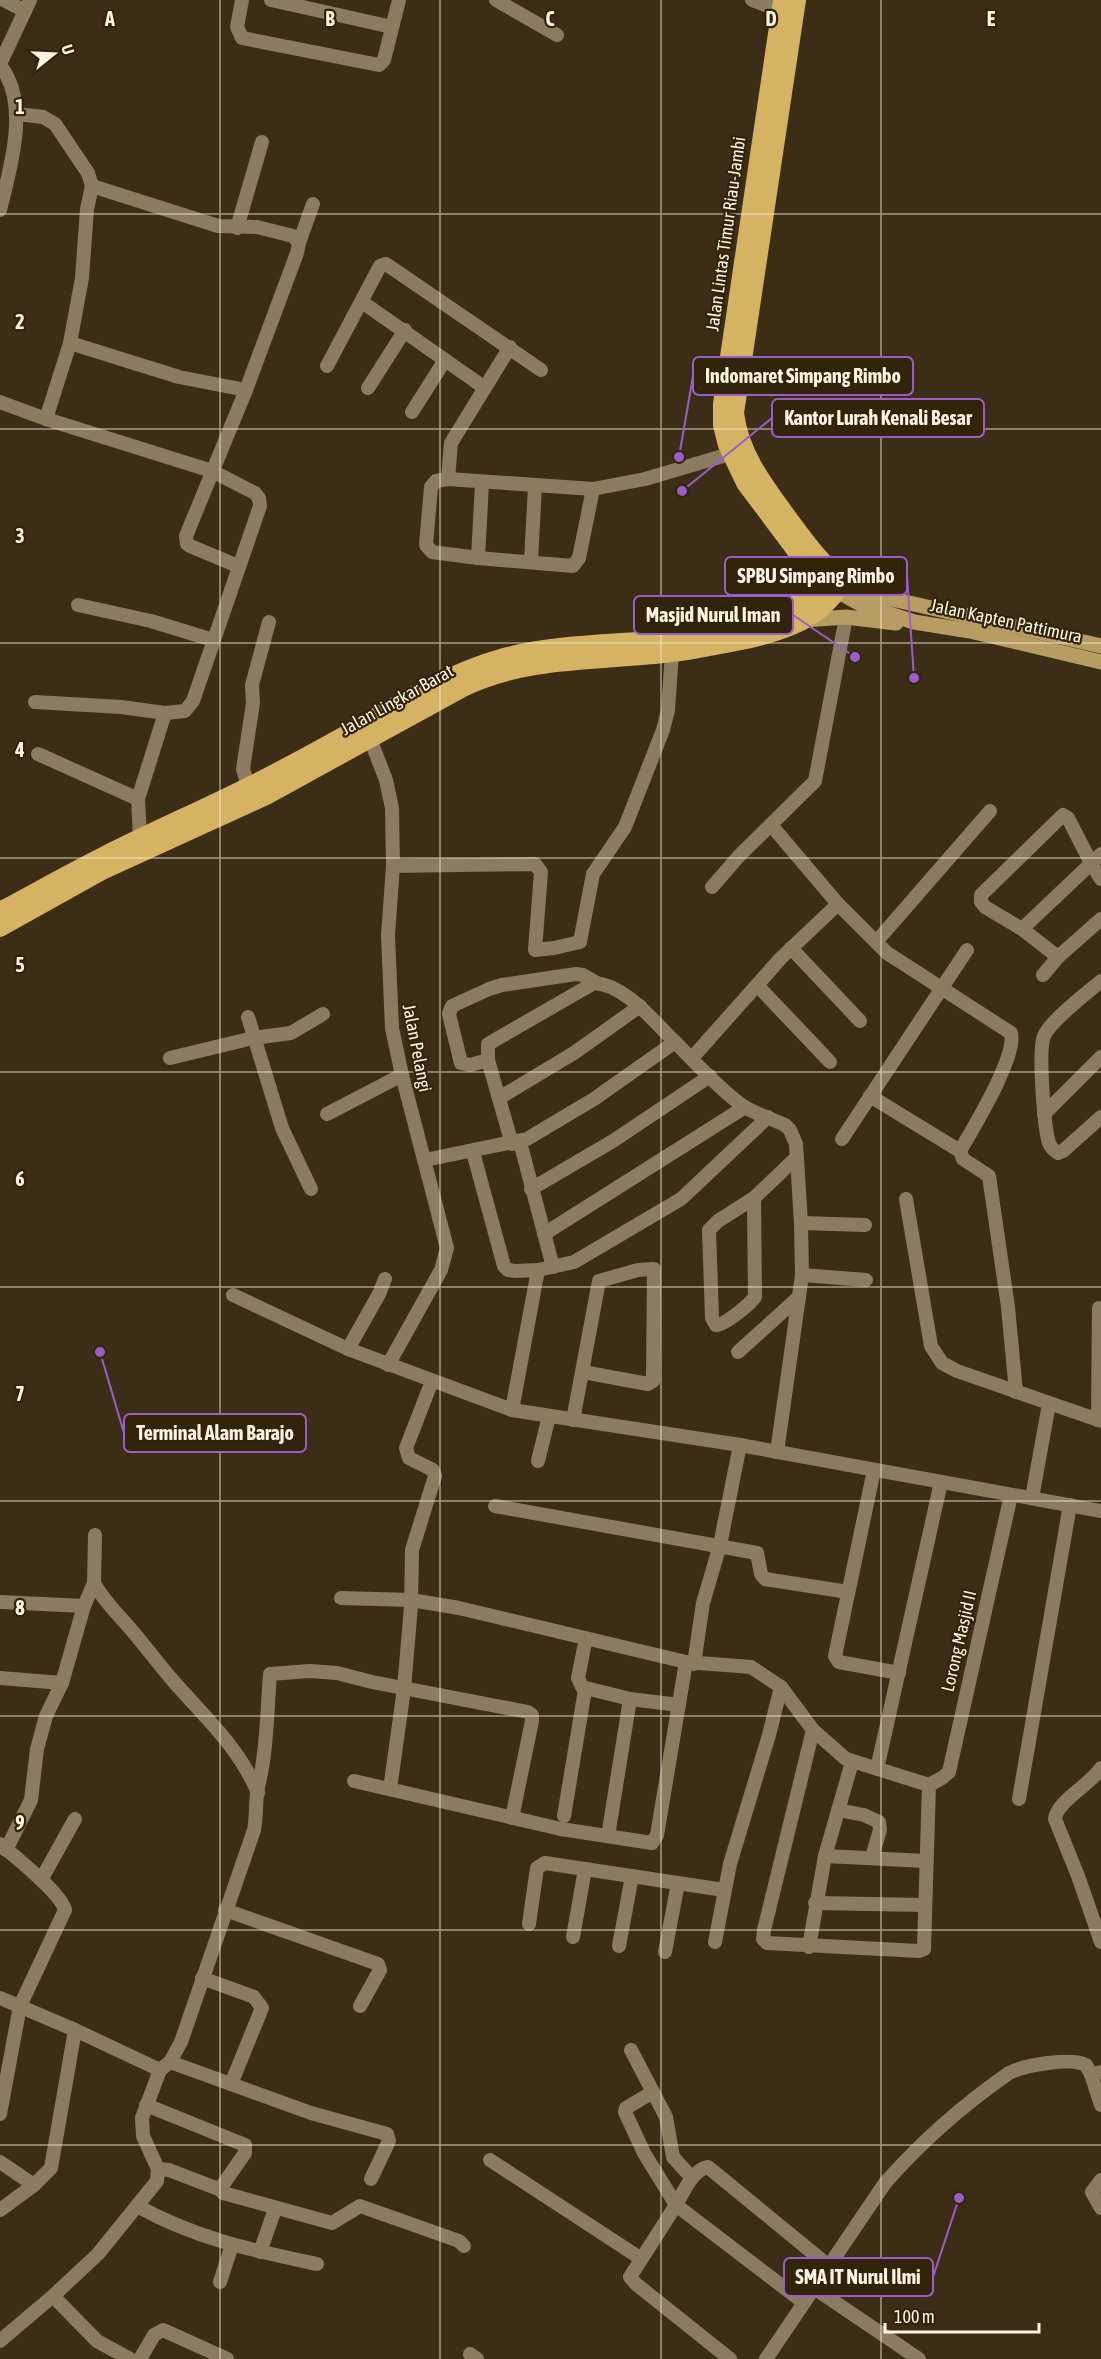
<svg xmlns="http://www.w3.org/2000/svg" width="1101" height="2359" font-family="'Asap Condensed',sans-serif">
<rect width="100%" height="100%" fill="#3c2e16"/>
<g fill="none" stroke-linecap="round" stroke-linejoin="round">
<g stroke="#8b7b60" stroke-width="14">
<path d="M4,0L25,11"/>
<path d="M242,0L237,27L242,38L379,65L384,60L399,0"/>
<path d="M271,0L392,27"/>
<path d="M496,0L557,35"/>
<path d="M752,0L781,11"/>
<path d="M0,64L30,0"/>
<path d="M0,65C30,103 11,166 0,210"/>
<path d="M17,114L43,117L55,124L88,173L92,186L87,209L82,278L70,343L46,419"/>
<path d="M92,186L218,226L257,227L293,236L299,243L297,253L246,390L186,536L187,544L190,546L238,566"/>
<path d="M237,228L262,142"/>
<path d="M299,243L313,204"/>
<path d="M362,302L485,388"/>
<path d="M70,343L179,377L246,390"/>
<path d="M327,366L380,266L386,264L541,370"/>
<path d="M368,388L405,330"/>
<path d="M0,402L46,419L212,471L255,493L259,498L260,506L193,701L185,711L165,713L138,799L140,838"/>
<path d="M412,412L445,360"/>
<path d="M448,479L451,443L510,347"/>
<path d="M593,489L579,558L573,566L478,558L432,552L426,545L431,487L436,481L448,479L593,489L645,479L740,451"/>
<path d="M478,558L482,483"/>
<path d="M531,561L535,486"/>
<path d="M78,605L151,621L213,640"/>
<path d="M35,702L121,707L165,713"/>
<path d="M367,731L386,780L392,808L393,866L388,935L392,1028L402,1075L447,1248L441,1270L388,1365"/>
<path d="M38,754L138,799"/>
<path d="M248,786L243,769L253,703L252,685L269,622"/>
<path d="M771,825L838,904L887,953L1011,1033C1017,1057 973,1128 960,1151"/>
<path d="M393,866L535,864L541,872L535,950L554,948L580,942L593,874L625,827L663,730L668,710L672,653"/>
<path d="M712,887L739,856L815,781L846,617"/>
<path d="M1022,929L1101,854"/>
<path d="M876,942L990,811"/>
<path d="M791,948L860,1021"/>
<path d="M1058,957L1022,929L985,907L981,902V895L1063,815L1068,818L1091,863L1101,879"/>
<path d="M1043,975L1058,957L1101,919"/>
<path d="M1101,981C1087,993 1051,1020 1044,1036C1038,1050 1044,1127 1049,1143C1051,1148 1053,1150 1058,1153L1063,1151L1101,1117"/>
<path d="M757,985L830,1062"/>
<path d="M248,1017L282,1128L311,1189"/>
<path d="M170,1058L253,1038L291,1033L323,1014"/>
<path d="M692,1058L781,958L838,904"/>
<path d="M488,1060L470,1065L461,1063L449,1014L452,1006L489,989L502,985L576,974L583,975L597,983"/>
<path d="M870,1096L960,1151L963,1159L989,1176L1008,1307L1016,1392"/>
<path d="M499,1098L574,1053L640,1006"/>
<path d="M327,1114L402,1075"/>
<path d="M1044,1114L1101,1057"/>
<path d="M842,1139L967,950"/>
<path d="M520,1142L553,1267"/>
<path d="M512,1144L488,1060V1044L594,983C626,985 653,1021 675,1042C696,1063 718,1088 743,1106C753,1113 773,1119 785,1125L790,1130L796,1144L801,1223L802,1275L777,1452"/>
<path d="M473,1152L504,1266L508,1270L515,1271L538,1270L574,1262L681,1199L768,1117"/>
<path d="M425,1160L527,1139L594,1099L675,1042"/>
<path d="M531,1189L613,1141L710,1076"/>
<path d="M754,1198L755,1297C749,1305 725,1325 716,1325L712,1318L709,1230L718,1221L754,1198L797,1157"/>
<path d="M906,1199L931,1346L942,1363L957,1371L1101,1421"/>
<path d="M801,1223L865,1225"/>
<path d="M544,1234L745,1107"/>
<path d="M802,1275L866,1280"/>
<path d="M233,1295L348,1349L512,1410L740,1445L1101,1511"/>
<path d="M348,1349L379,1294L385,1279"/>
<path d="M738,1352L799,1297"/>
<path d="M512,1410L538,1270"/>
<path d="M573,1420L599,1281L638,1270L654,1269L653,1381L648,1384L583,1372"/>
<path d="M1098,1420L1099,1308"/>
<path d="M538,1461L549,1416"/>
<path d="M874,1470L835,1656L839,1662L899,1673"/>
<path d="M1032,1498L1049,1404"/>
<path d="M495,1506L757,1553L761,1574L765,1579L848,1592"/>
<path d="M94,1583C103,1600 115,1611 128,1626C144,1644 159,1665 175,1683C206,1718 240,1749 258,1793"/>
<path d="M341,1598L411,1600L459,1608L686,1662L751,1667L781,1687L813,1730L846,1759L929,1785"/>
<path d="M0,1602L84,1606"/>
<path d="M586,1638L578,1678L582,1687L630,1699L679,1705"/>
<path d="M694,1664L703,1603L720,1545L740,1445"/>
<path d="M0,1678L62,1683"/>
<path d="M813,1730L764,1930L763,1939L767,1943L919,1951L924,1949L929,1785"/>
<path d="M1101,1768C1091,1784 1056,1802 1055,1819L1078,1876L1101,1942"/>
<path d="M877,1769L941,1482"/>
<path d="M354,1781L561,1829L652,1843L657,1835L686,1662"/>
<path d="M929,1785L942,1778L949,1772L1011,1495"/>
<path d="M390,1789L404,1689L411,1606L412,1550L435,1476L433,1470L409,1458L406,1448L432,1381"/>
<path d="M1019,1799L1070,1505"/>
<path d="M838,1810L864,1815L879,1822L880,1830L872,1857"/>
<path d="M564,1816L585,1690"/>
<path d="M609,1830L630,1699"/>
<path d="M0,1844C15,1857 61,1893 65,1910L20,2006L0,2114"/>
<path d="M6,1850L31,1800L37,1749L46,1716L62,1683L84,1606L94,1583L95,1535"/>
<path d="M825,1856L925,1861"/>
<path d="M41,1880L75,1819"/>
<path d="M815,1903L925,1905"/>
<path d="M225,1910L378,1964L380,1970L360,2006"/>
<path d="M529,1924L537,1868L545,1863L724,1890"/>
<path d="M573,1937L585,1869"/>
<path d="M715,1942L730,1864L769,1735L781,1687"/>
<path d="M619,1946L632,1876"/>
<path d="M809,1947L825,1856L852,1762"/>
<path d="M665,1952L678,1883"/>
<path d="M202,1978L254,1997L262,2008L231,2084"/>
<path d="M0,1998L75,2030L160,2070"/>
<path d="M631,2050L666,2117L673,2157L692,2178"/>
<path d="M170,2062L311,2113L387,2134L389,2141L371,2179"/>
<path d="M1091,2074L1101,2105"/>
<path d="M653,2092L626,2108L625,2112L644,2153L676,2205L630,2277L636,2284L730,2359"/>
<path d="M146,2105L245,2145V2153L222,2186L221,2190L223,2193L332,2223L360,2206L459,2241L464,2246"/>
<path d="M490,2160L640,2258"/>
<path d="M0,2162L34,2185"/>
<path d="M158,2169L169,2170L221,2190"/>
<path d="M1101,2180L1092,2192L1101,2208"/>
<path d="M137,2206C197,2239 251,2250 317,2264"/>
<path d="M0,2210L34,2185L51,2168L75,2030"/>
<path d="M260,2252L275,2209"/>
<path d="M220,2282L232,2245"/>
<path d="M814,2288L919,2359"/>
<path d="M53,2296L97,2341L130,2359"/>
<path d="M803,2302L676,2205C683,2193 693,2169 708,2167L830,2267"/>
<path d="M0,2341L53,2296L98,2254L157,2181L158,2169L143,2136L142,2118L160,2070L170,2062L181,2042L254,1830C257,1816 255,1801 258,1787C267,1751 267,1712 270,1674L310,1671L337,1673L372,1682L528,1712L532,1715V1721L512,1818"/>
<path d="M470,2354L477,2359"/>
<path d="M140,2359L154,2335L163,2330L227,2359"/>
<path d="M766,2359L885,2183C922,2141 963,2105 1009,2073C1025,2065 1071,2057 1086,2065L1091,2074L1101,2072"/>
</g>
<g stroke="#b79d62" stroke-width="15">
<path d="M845,582L869,593L887,598L1101,646"/>
<path d="M837,591L862,605L914,622L970,631L1101,662"/>
<path d="M804,620L846,617L896,623"/>
</g>
<g stroke="#d5b363" stroke-width="18">
<path d="M782,0L722,404V425L727,445L745,483L802,559L836,591"/>
<path d="M785,612L799,586L802,559"/>
<path d="M0,911C34,893 67,874 101,857C150,832 201,810 251,785C289,766 327,745 364,724C409,697 454,671 504,657C604,629 763,660 836,575"/>
<path d="M0,928L104,870L266,796L461,689C528,656 600,662 672,653C693,651 715,646 736,642C762,637 795,629 817,612C828,604 837,592 845,582C823,565 807,543 790,520C766,487 740,455 735,413L797,0"/>
</g>
</g>
<path fill="none" stroke="#fcf3e4" stroke-width="1.5" stroke-opacity="0.55" d="M220,0V2359M440,0V2359M661,0V2359M881,0V2359M0,214H1101M0,429H1101M0,643H1101M0,858H1101M0,1072H1101M0,1287H1101M0,1501H1101M0,1716H1101M0,1930H1101M0,2145H1101"/>
<g text-anchor="middle" stroke-width="4.5" stroke-linejoin="round" paint-order="stroke">
<g font-size="18" fill="#fcf3e4" stroke="#32240b">
<text transform="translate(726 234) rotate(-82)" y="6">Jalan Lintas Timur Riau-Jambi</text>
<text transform="translate(1006 621) rotate(12)" y="6">Jalan Kapten Pattimura</text>
<text transform="translate(397 700) rotate(-29)" y="6">Jalan Lingkar Barat</text>
<text transform="translate(417 1048) rotate(79)" y="6">Jalan Pelangi</text>
<text transform="translate(959 1641) rotate(-77)" y="6">Lorong Masjid II</text>
</g>
</g>
<g font-size="20" text-anchor="middle" font-weight="bold" fill="#fcf3e4" stroke="#32240b" stroke-width="4.5" stroke-linejoin="round" paint-order="stroke">
<text x="110" y="26">A</text>
<text x="330" y="26">B</text>
<text x="550" y="26">C</text>
<text x="771" y="26">D</text>
<text x="991" y="26">E</text>
<text x="20" y="114">1</text>
<text x="20" y="329">2</text>
<text x="20" y="543">3</text>
<text x="20" y="757">4</text>
<text x="20" y="972">5</text>
<text x="20" y="1186">6</text>
<text x="20" y="1401">7</text>
<text x="20" y="1615">8</text>
<text x="20" y="1830">9</text>
</g>
<path fill="none" stroke="#9b5ec8" stroke-width="2" d="M679 457L693 376M682 491L772 418M914 678L907 576M855 657L793 615M100 1352L124 1433M959 2198L933 2277"/>
<g fill="#9b5ec8" stroke="#32240b" stroke-width="2">
<circle cx="679" cy="457" r="6"/>
<circle cx="682" cy="491" r="6"/>
<circle cx="914" cy="678" r="6"/>
<circle cx="855" cy="657" r="6"/>
<circle cx="100" cy="1352" r="6"/>
<circle cx="959" cy="2198" r="6"/>
</g>
<g fill="#32240b" stroke="#9b5ec8" stroke-width="2">
<rect x="693" y="357" width="220" height="38" rx="6"/>
<rect x="772" y="399" width="212" height="38" rx="6"/>
<rect x="725" y="557" width="182" height="38" rx="6"/>
<rect x="634" y="596" width="159" height="38" rx="6"/>
<rect x="124" y="1414" width="182" height="38" rx="6"/>
<rect x="784" y="2258" width="149" height="38" rx="6"/>
</g>
<g font-size="20" text-anchor="middle" font-weight="bold" fill="#fcf3e4">
<text x="803" y="383">Indomaret Simpang Rimbo</text>
<text x="878" y="425">Kantor Lurah Kenali Besar</text>
<text x="816" y="583">SPBU Simpang Rimbo</text>
<text x="713" y="622">Masjid Nurul Iman</text>
<text x="215" y="1440">Terminal Alam Barajo</text>
<text x="858" y="2284">SMA IT Nurul Ilmi</text>
</g>
<g transform="translate(54 54) rotate(72)" stroke="#32240b" stroke-width="4.5" paint-order="stroke">
<path d="M0-4.5L10 22L0 15L-10 22Z" fill="#fcf3e4"/>
<text y="-9" font-size="16" font-weight="bold" text-anchor="middle" fill="#fcf3e4">U</text>
</g>
<path d="M885 2323v9h154v-9" fill="none" stroke="#fcf3e4" stroke-width="3"/>
<text x="894" y="2323" font-size="18" fill="#fcf3e4" stroke="#32240b" stroke-width="4.5" paint-order="stroke">100 m</text>
</svg>
